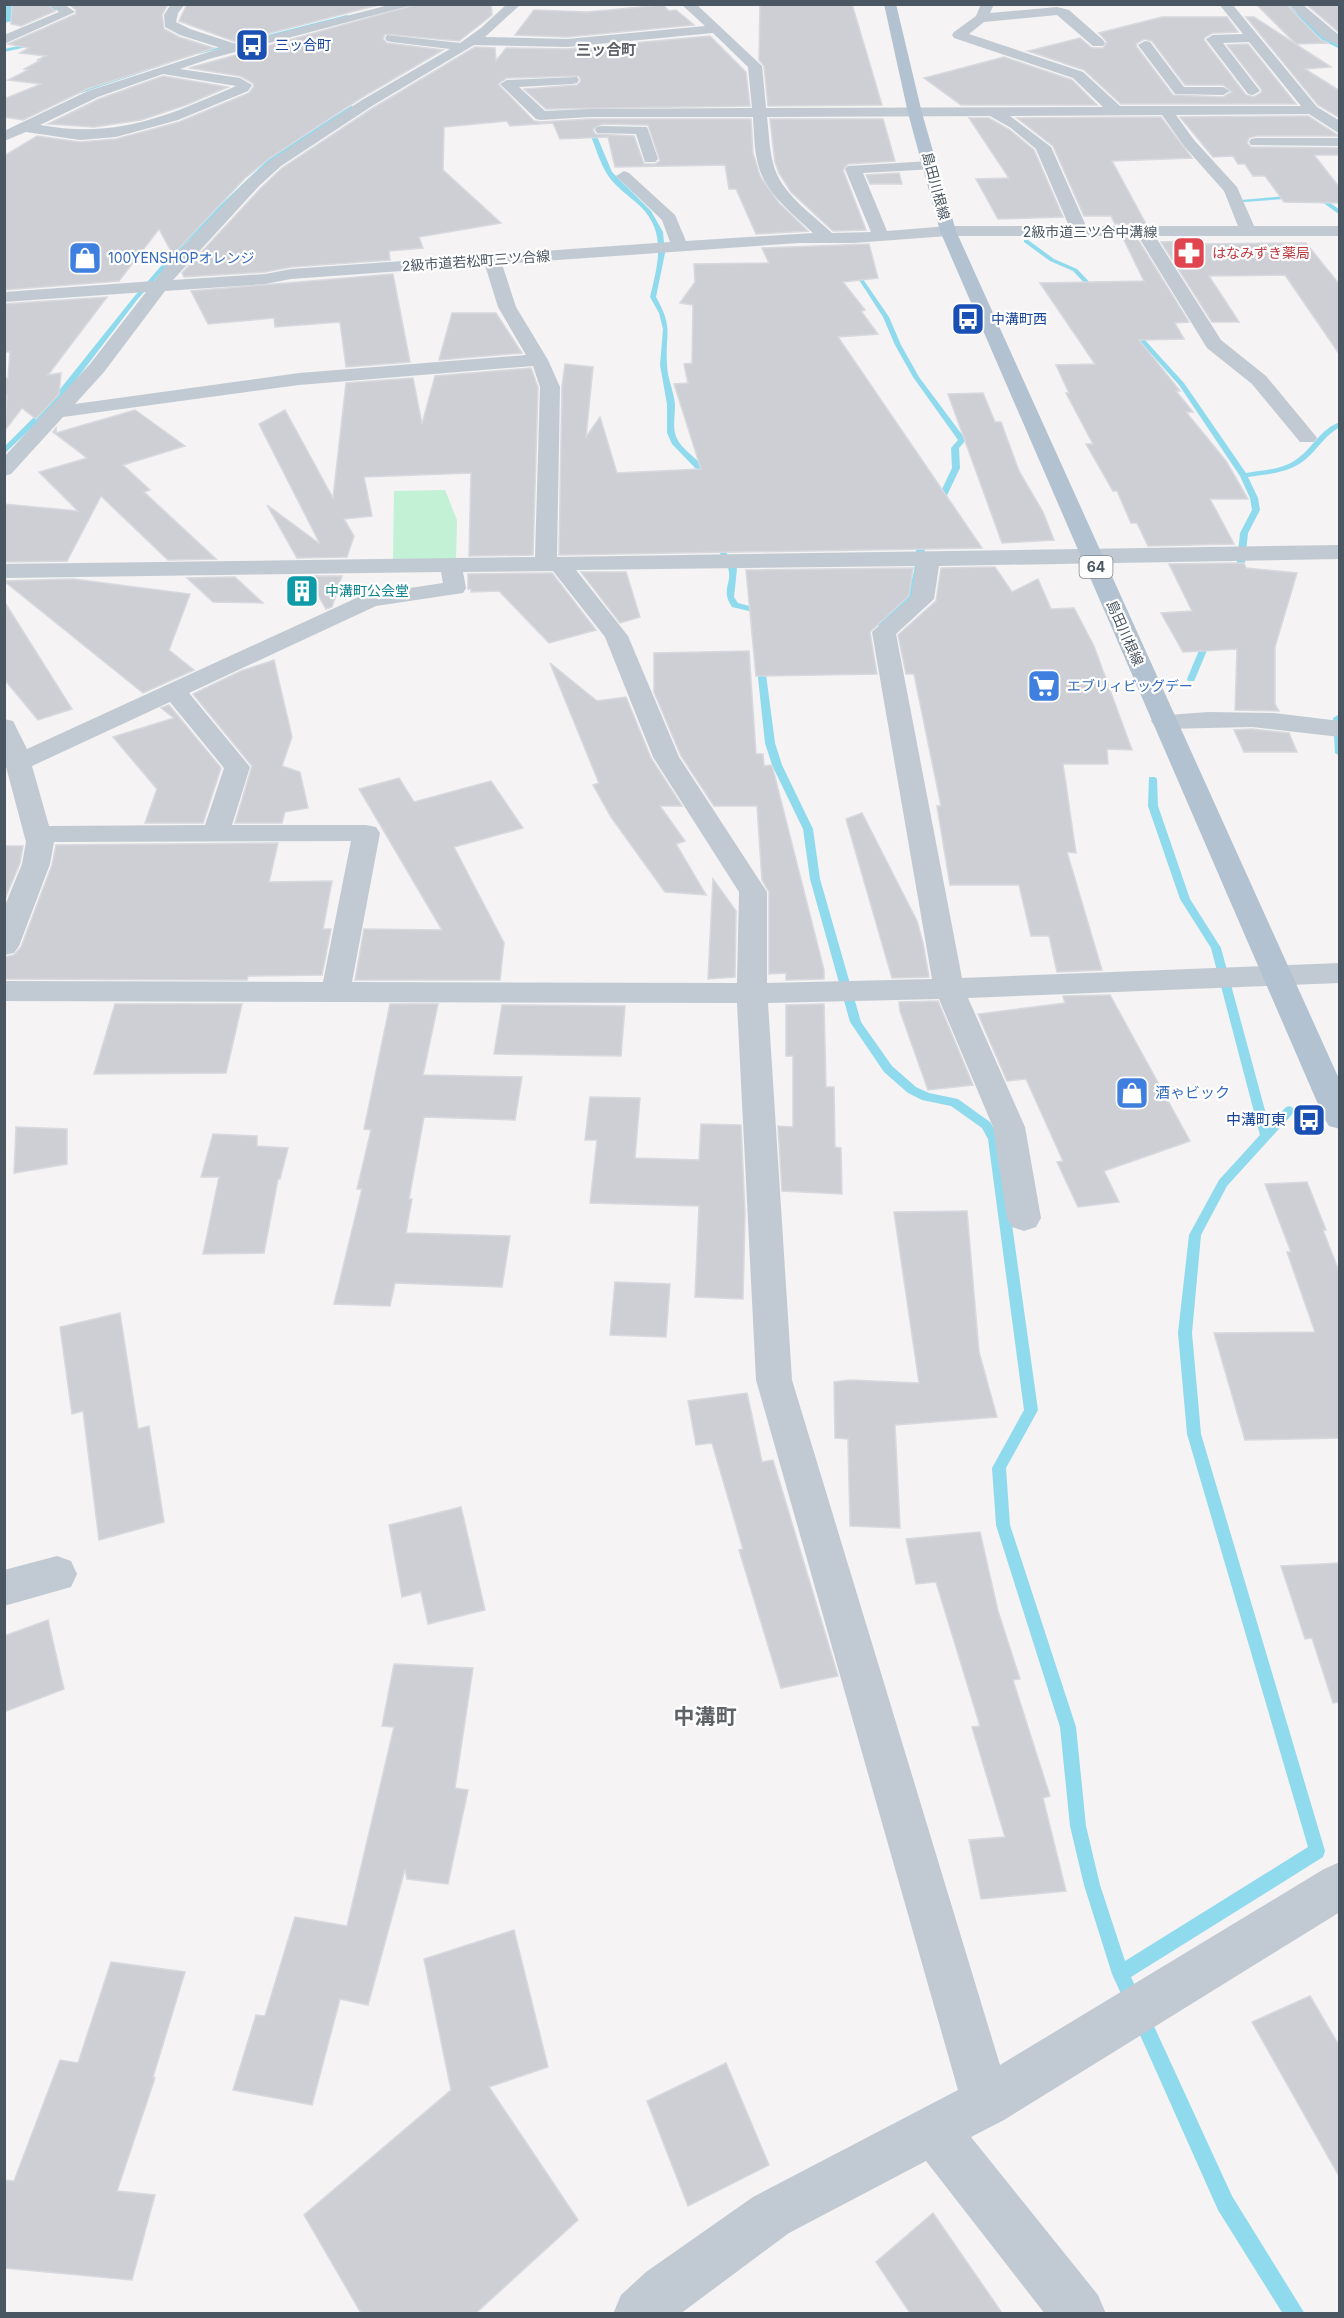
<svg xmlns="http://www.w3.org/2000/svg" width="1344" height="2318" font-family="Inter,'Noto Sans JP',sans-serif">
<rect width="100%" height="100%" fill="#f5f3f3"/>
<path fill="#c3f1d5" d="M445,490L457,520L456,559H393L394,491Z"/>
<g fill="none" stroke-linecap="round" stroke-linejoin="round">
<g fill="#90daee" fill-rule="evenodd">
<path d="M1285,6H1289L1326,38L1340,46V49L1322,40Z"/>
<path d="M347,15L349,17L198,54L196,53Z"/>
<path d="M38,42L40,44L4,52V49Z"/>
<path d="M174,59L178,60L69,97L64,96Z"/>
<path d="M351,106L356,107L276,158L187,243L137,300L59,402L4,454V447L53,398L133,298L183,241L272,156Z"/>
<path d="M593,132L596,134L612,172L651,211L663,232L665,253L656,297C674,329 665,332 667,364C667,378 674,391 675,405C675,414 673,425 675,433C680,455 712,461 709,486H703L700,473L672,444L667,433V404L660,365L663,329L659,313L650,297C658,264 667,232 640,206C629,196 617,188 609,177C600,164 596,148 590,134Z"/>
<path d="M1314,194L1322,197L1340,210V215L1318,199L1312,197Z"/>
<path d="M1297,195L1299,198L1244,202L1241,200Z"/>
<path d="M1024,240H1028L1054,259L1077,269L1099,292V294H1095L1073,271L1050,261L1024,242Z"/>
<path d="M850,266H854L889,317L901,345L919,377L966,440L959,448L960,468L941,508L934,506L952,468L951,448L958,440L913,377L895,345L883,317Z"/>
<path d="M1130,328H1134L1184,383L1246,473C1263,470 1282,470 1297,459C1313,448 1320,429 1340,422V427C1325,435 1318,449 1306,459C1290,473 1268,474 1248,477L1258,498L1260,510L1248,533L1245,562L1237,580L1230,578L1237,562L1240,533L1252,510L1250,498L1240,476L1179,385L1130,330Z"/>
<path d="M921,533L928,535C923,548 925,560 922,573C917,596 901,612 883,626L861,625L860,623L864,620L878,621C895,608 910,593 914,571C916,558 915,546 921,533Z"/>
<path d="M718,536L725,538L727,554L737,569L734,597L738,603L764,610V617H758L757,613L732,607C720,589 733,583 728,568C724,555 715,555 718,536Z"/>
<path d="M1209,633L1213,636L1195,679L1194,681H1188L1187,679L1205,636Z"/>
<path d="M760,656L764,659L775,743L782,765L813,829L820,879L861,1022L892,1066L916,1087L929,1093L958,1099L990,1122L1000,1139L1038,1410L1006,1468L1010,1525L1076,1727L1086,1826L1100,1885L1125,1961L1308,1847L1187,1434L1178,1333L1189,1235L1219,1180L1260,1135L1211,948L1180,899L1148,806L1149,777H1155L1157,779L1158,806L1190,899L1221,948L1269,1125L1286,1107L1290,1106L1296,1110L1227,1186L1201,1235L1192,1333L1201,1434L1325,1851L1323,1857L1131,1977L1142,2001L1139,2007L1133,2010L1127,2007L1112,1974L1084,1885L1070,1826L1060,1727L996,1525L992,1468L1024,1410L988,1139L982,1128L951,1106L922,1100L908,1093L884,1072L850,1022L810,879L803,829L772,765L765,743L756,659Z"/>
<path d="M1338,715L1340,716V756L1335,753L1333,718Z"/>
<path d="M1141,2008L1147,2011L1232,2196L1305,2314H1283L1218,2210L1132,2017L1135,2011Z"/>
</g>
<path fill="#90daee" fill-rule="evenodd" d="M60,4L56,10L4,23V5Z"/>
</g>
<g fill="#cdcfd5" stroke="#d7d9de" stroke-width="1.5" fill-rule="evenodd">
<path d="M12,4H47L55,11L21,26L11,24Z"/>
<path d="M69,4H168L162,15L164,29L179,37L214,48L87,89L23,120L4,117V99L41,84L8,80L28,70L24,69L41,60H37L46,56L20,53L29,48L8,44L76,14V10Z"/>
<path d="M187,4H382L236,42L179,21Z"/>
<path d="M418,4H491L492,15L459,41L385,34L383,39L387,43L443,50L361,98L270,158L245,178L173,255L159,229L119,281L4,290V156L37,136L80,142L116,139L179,122L249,93L254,86L253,83L240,76L189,68Z"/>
<path d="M760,4H852L882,105L768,106L764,66L759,60Z"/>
<path d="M1256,4H1286L1321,40L1329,43L1296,44Z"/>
<path d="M1306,4H1340V33Z"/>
<path d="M663,5L669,11L676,10L694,25L567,37L515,35L534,10L587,12Z"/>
<path d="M1162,17H1227L1238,32L1213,33L1205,37L1204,40L1246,95L1254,97L1261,93L1262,90L1227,45L1248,44L1296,104H1121L1084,70L1028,51L1080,38L1092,48H1103L1107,42L1099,33ZM1144,39L1152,41L1185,85H1223L1232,92L1223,97L1173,95L1136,46L1137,43Z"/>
<path d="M1246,17H1254L1331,67L1305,69L1340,91V118L1318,105Z"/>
<path d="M710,36L746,72L750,106L546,109L524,89L577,85L581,81L579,76L507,78L498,84L534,121L541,122L589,119H751L753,153L760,176L779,203L808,231L756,234L736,189H729L725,165L615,167L608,137L560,139L553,123L510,126L507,121L444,127L443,170L501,223L419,237L423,248L389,251L390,260L291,267L265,272L184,277L182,273L261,188L282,168L373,108L475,47L495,48L496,61L506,48L567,49ZM602,124L648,125L660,161L655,164H644L634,136L595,134L593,129Z"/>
<path d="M1004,57L1072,80L1097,105H961L924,78Z"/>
<path d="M163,76L228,87L186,105L141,120L94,127L48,124L99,99Z"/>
<path d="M1308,116L1339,136H1256L1249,138L1247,143L1251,147L1340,148V155H1314L1340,188V203L1284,202L1265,176H1253L1245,164H1238L1233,156L1213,157L1180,117Z"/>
<path d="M1161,117L1192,158L1112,161L1146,224H1115L1111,216H1084L1053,146L1017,118Z"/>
<path d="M969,118H989L1010,130L1034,150L1063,217L998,219L976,179L1009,178Z"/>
<path d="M770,119H883L895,161L848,164L843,170L866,230L833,231L791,192L779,173L775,162Z"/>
<path d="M899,173L902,184H870L866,175Z"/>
<path d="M1123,238H1137L1189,322L1175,323L1184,339L1139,340L1180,391H1176L1193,412H1186L1226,461L1248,499H1210L1234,544L1148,546L1137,523H1131L1117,491H1113L1086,444H1093L1066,393H1069L1056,365L1095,364L1040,283L1144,281Z"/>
<path d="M1197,241L1200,244L1306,243L1340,285V355L1285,275L1209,276L1239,322H1212L1161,242Z"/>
<path d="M869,244L878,278L843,282L865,310L861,311L878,334L838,337L982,548L559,555L562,386L565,364L593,367L586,437L600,417L617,473L701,469L674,384L688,383L684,364L692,363L693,305L680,303L695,282L694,264L769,263L762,248Z"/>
<path d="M393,274L410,362L346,367L340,322L275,327L274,318L208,324L191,291Z"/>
<path d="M107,297L48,375L61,373L59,394L36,419L22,408L5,430L7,396L4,394V379L8,378L10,352H4V304Z"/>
<path d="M452,313H496L522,353L439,360Z"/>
<path d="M531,368L538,387L533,555L469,556L471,473L364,477L372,516L344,519L354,536L347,557L297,558L267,505L320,544L259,424L285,410L333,498L346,383L413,378L422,424L435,376Z"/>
<path d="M983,393L995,422H1001L1019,471L1043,512L1054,540L1002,543L948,394Z"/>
<path d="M135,410L185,446L123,465L150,490L144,492L216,559L168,560L101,496L67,561L4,562V504L78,511L39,472L87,458L53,432L56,428V433Z"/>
<path d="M1244,563L1246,568L1297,573L1275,647V704L1279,711L1235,710L1237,649L1183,652L1161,613L1192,611L1169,564Z"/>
<path d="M995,567L1012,592L1038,579L1051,609L1074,608L1094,646L1132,750L1107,749L1108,764H1063L1076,853L1067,852L1102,970L1057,972L1049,936H1031L1019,885H950L937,806H941L914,674H906L898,635L936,601L941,568Z"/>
<path d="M913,568L909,596L870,632L877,674L756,676L746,570Z"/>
<path d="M581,572H626L640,617L620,623Z"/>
<path d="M552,573L596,630L549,643L499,591L471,592V589H468V574Z"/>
<path d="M307,576H342L332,607L326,609Z"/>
<path d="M235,577L263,603L213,602L187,578Z"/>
<path d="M73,579L190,594L169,650L194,670L143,693L4,581Z"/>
<path d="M4,601L72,709L38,720L4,679Z"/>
<path d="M749,651L756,754H763L764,766L772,765L824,970V979L786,980V973L769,974V892L762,880L757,806H714L681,756L654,692V653Z"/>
<path d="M274,660L292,737L282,766L300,772L308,808L285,812L282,823H235L252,766L193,694L241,671Z"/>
<path d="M550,663L597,701L626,697L651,758L682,806H660L685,841L676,844L706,895L665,892L611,817L593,785L599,783Z"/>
<path d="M169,705L221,768L203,823H145L157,789L113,737L174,718L161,708Z"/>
<path d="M1252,729L1289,733L1297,752H1244L1234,730Z"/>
<path d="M399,778L414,802L491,781L523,828L454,847L504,943L500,980H355L364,929L442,930L359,789Z"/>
<path d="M862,813L917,921L923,943L929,977L892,978L846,819Z"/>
<path d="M278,843L269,882L332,881L323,929H331L322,975L248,976L247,980L4,979V957L14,955L21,947L52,865L56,845Z"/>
<path d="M4,846H23L20,863L4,901Z"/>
<path d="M713,879L736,911L735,977L708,979Z"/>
<path d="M1110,995L1190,1141L1104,1171L1119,1202L1078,1207L1057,1162L1063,1161L1026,1079L1007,1081L978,1014L1065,1003L1063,996Z"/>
<path d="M938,1001L973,1085L928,1090L900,1011L899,1002Z"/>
<path d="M115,1004H242L226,1073L94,1074Z"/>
<path d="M390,1004H438L423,1075L522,1077L515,1120L424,1117L409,1199H412L406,1233L510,1236L502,1287L395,1283L390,1306L334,1304L362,1189H357L371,1130L364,1129Z"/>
<path d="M824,1004L826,1087H834L835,1147L841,1148L842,1194L782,1191L778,1126L793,1127V1056H786V1005Z"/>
<path d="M502,1005L625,1006L621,1056L494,1054Z"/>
<path d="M590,1097L640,1098L635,1158L699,1160L701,1124L741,1125L745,1213L743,1299L695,1297L699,1206L590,1203L597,1140H585Z"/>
<path d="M16,1127L67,1129V1164L14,1173Z"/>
<path d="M213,1134L257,1136V1146L288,1148L280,1179H278L264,1253L203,1254L219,1177H201Z"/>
<path d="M1307,1182L1326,1230H1323L1340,1274V1438L1245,1440L1214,1333L1315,1332L1287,1252H1291L1265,1184Z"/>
<path d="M967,1211L979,1352L997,1417L895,1425L900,1528L850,1526L848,1439L835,1438L834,1382L850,1380L919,1383L894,1212Z"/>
<path d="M615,1282L670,1284L666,1337L610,1335Z"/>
<path d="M120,1313L138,1429L149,1426L164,1522L99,1540L83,1411L72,1414L60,1327Z"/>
<path d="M747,1393L762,1462L773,1460L838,1676L781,1688L739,1550L743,1549L712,1443L696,1445L688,1401Z"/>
<path d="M461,1507L485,1610L428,1624L421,1592L402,1597L389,1525Z"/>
<path d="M980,1532L998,1611L1020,1679L1013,1680L1050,1796L1043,1798L1066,1891L981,1899L969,1840L1005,1837L972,1727L980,1726L936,1582L916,1584L906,1539Z"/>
<path d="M1340,1563V1702L1333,1703L1312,1638L1305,1639L1281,1566Z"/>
<path d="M48,1620L64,1689L4,1712V1636Z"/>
<path d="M394,1664L473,1668L455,1788L468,1790L448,1884L407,1879L405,1869L368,2005L340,1999L312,2105L233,2090L256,2015L265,2016L295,1917L347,1926L394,1727L382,1726Z"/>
<path d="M514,1930L548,2067L489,2087L578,2220L476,2313H361L304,2215L451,2090L424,1959Z"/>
<path d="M111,1962L185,1972L153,2077L155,2078L117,2191L155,2195L132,2280L4,2268V2180L14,2181L60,2060L78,2063Z"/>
<path d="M1310,1996L1340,2047V2178L1252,2022Z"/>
<path d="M726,2063L769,2165L688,2206L647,2101Z"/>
<path d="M933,2213L1002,2313H910L876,2262Z"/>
</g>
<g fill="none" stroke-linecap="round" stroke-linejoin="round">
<g fill="#c1cad2" fill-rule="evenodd">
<path d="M49,4H64L75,12L4,44V35L59,12Z"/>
<path d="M171,4H185L178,13L176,22L190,29L236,44L393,4H416L209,59L180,69L240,78L252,85L248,91L178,120L116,137L80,140L26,132L4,141V131L88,91L221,48L180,35L165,27L164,15ZM163,74L236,86C167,116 118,139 40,125L98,97Z"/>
<path d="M507,4H521L485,37L567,39L705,26L681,4H696L762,66L766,108L1103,107L1073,78L954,38L952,35L954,32L976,16L981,4H994L990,13L1057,7L1069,10L1103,40L1105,43L1103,46H1093L1057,15L984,22L969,34L1083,72L1120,106H1301L1249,42L1223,43L1260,91L1253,95L1248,94L1206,39L1213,35L1243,34L1219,4H1232L1317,107L1340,121V134L1309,114L1176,115L1194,140L1237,187L1254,226H1340V236H1155L1221,340L1266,376L1314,434L1317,438L1314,442H1300L1252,384L1207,348L1138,236H948L853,243H799L502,264L516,307L548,360L560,387L557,557L1340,545V559L939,566L934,599L896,634L962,978L1340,963V983L968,998L1025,1127L1041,1218L1036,1227L1024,1231L1012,1227L1007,1218L993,1127L939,999L768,1003L792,1380L1000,2065L1324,1869L1340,1862V1912L1004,2120L971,2137L1098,2295L1106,2314H1045L926,2161L789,2233L680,2314H613L621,2295L646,2272L753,2197L958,2090L756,1380L737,1003L4,1001V981L323,982L351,841L54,842L50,864L19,946L14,953L4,955V908L22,864L26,842L5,763L4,719L13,721L27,749L363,595L443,583L441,572L4,578V564L535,557L540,387L533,366L299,385L63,417L11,474L4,476V457L90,364L146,292L4,302V292L154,281L169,262L247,180L271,160L362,100L450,49L392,42L387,41L385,38L387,35L460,43L481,28ZM713,33L748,67L752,108L589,109L545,111L519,87L572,84L577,83L579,80L577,77L507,80L500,84L536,119L541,120L589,117H753C754,132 754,149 758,164C765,193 792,213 813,233L686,241L675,215L629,173L624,171L616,176L662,220L670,242L291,269L265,274L173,280L259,186L281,166L372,106L474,45L567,47ZM1162,115L1184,146L1224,191L1238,226H1086L1051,147L1010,116ZM990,116L1011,128L1036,149L1069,226H948L887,231L863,173L935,169L938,166L930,161L848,166L845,169L871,232L832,233C811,213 780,193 773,163C769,148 769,132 767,117ZM485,265L498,307L526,355L299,373L75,404L104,372L165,291L265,284L291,279ZM916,566L911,597L872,632L932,979L767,983V892L679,757L628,636L576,570ZM553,571L605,637L653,757L739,892L737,983L352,982L380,833L376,827L366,825H232L250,767L189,693L376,606L463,593L466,588L463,572ZM170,702L224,768L205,825L49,826L32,766Z"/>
<path d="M1288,4H1302L1340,36V46L1323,38Z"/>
<path d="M1145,41L1150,42L1184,87H1223L1230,91L1223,95L1175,94L1138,45Z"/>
<path d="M602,126L647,127L658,159L655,162H645L636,134L597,133L595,130L597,127Z"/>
<path d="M1256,138H1340V146L1251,145L1249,142L1251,139Z"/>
<path d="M1208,712L1274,713L1340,721V737L1252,727L1164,729L1155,726L1151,721L1155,716Z"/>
<path d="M57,1556L71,1561L77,1574L71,1587L4,1606V1570Z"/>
</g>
<path fill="#b3c2d1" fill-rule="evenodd" d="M884,4H896L922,113L956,231L1340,1081V1129L1329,1126L1324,1118L940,231L908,113Z"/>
</g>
<defs>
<g id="bus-square" transform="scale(1.725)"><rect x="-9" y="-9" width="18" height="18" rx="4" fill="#1a4fb4" stroke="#fff"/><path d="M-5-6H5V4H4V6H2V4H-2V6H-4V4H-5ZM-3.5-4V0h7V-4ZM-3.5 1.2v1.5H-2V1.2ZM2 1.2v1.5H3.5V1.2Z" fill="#fff"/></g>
<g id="pharmacy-square" transform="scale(1.725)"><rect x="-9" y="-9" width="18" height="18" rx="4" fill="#e0444e" stroke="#fff"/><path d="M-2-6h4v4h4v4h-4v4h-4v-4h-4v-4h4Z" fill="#fff"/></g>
<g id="shop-square" transform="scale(1.725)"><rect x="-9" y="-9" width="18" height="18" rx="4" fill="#3f7fe0" stroke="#fff"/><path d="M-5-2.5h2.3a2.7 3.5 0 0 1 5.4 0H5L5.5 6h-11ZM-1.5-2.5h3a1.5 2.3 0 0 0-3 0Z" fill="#fff"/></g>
<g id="building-square" transform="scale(1.725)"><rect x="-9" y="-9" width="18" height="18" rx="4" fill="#0f9aa8" stroke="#fff"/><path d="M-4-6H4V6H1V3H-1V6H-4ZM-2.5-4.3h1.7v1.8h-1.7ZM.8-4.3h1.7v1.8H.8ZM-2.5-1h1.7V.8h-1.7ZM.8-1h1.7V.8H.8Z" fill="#fff"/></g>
<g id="supermarket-square" transform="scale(1.725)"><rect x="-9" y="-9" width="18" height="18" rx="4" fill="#3f7fe0" stroke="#fff"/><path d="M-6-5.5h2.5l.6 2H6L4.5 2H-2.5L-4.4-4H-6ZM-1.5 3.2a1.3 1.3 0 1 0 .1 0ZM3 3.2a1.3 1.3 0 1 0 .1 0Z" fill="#fff"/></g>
</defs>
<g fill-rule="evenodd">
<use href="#bus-square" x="252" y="45"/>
<use href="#pharmacy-square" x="1189" y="253"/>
<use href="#shop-square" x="85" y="258"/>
<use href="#bus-square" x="968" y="319"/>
<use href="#building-square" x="302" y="591"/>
<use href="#supermarket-square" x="1044" y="686"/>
<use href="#shop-square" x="1132" y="1093"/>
<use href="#bus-square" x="1309" y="1120"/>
</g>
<g text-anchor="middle" stroke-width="4.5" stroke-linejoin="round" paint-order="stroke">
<g font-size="14" fill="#164399" stroke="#fff" text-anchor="start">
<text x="275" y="50">三ッ合町</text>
<text x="991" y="324">中溝町西</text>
</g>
<g font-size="14" fill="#4a5661" stroke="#fff">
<text transform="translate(936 186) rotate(75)" y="5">島田川根線</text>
<text x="1090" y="237">2級市道三ツ合中溝線</text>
<text transform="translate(476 261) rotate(-4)" y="5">2級市道若松町三ツ合線</text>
<text transform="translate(1125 633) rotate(66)" y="5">島田川根線</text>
</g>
<g font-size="14" fill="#be3a42" stroke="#fff" text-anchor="start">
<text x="1212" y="258">はなみずき薬局</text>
</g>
<g font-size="14" fill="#366cbe" stroke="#fff" text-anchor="start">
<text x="108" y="263">100YENSHOPオレンジ</text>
<text x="1067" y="691">エブリィビッグデー</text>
</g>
<rect fill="#fff" stroke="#808990" stroke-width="1.5" x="1079.5" y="556" width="33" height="22" rx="4.5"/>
<g font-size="14" font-weight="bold" fill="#4a5661">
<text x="1096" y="572">64</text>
</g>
<g font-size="14" fill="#0d838f" stroke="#fff" text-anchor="start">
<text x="325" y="596">中溝町公会堂</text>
</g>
<g font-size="15" font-weight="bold" fill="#5f6368" stroke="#fff">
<text x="606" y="55">三ッ合町</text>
</g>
<g font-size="15" fill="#366cbe" stroke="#fff" text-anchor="start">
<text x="1155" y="1098">酒ゃビック</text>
</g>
<g font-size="15" fill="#164399" stroke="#fff" text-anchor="end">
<text x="1286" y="1125">中溝町東</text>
</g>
<g font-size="21" font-weight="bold" fill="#5f6368" stroke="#fff">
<text x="705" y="1724">中溝町</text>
</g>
</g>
<rect width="1344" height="2318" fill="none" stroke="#4a5661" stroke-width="12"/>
</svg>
